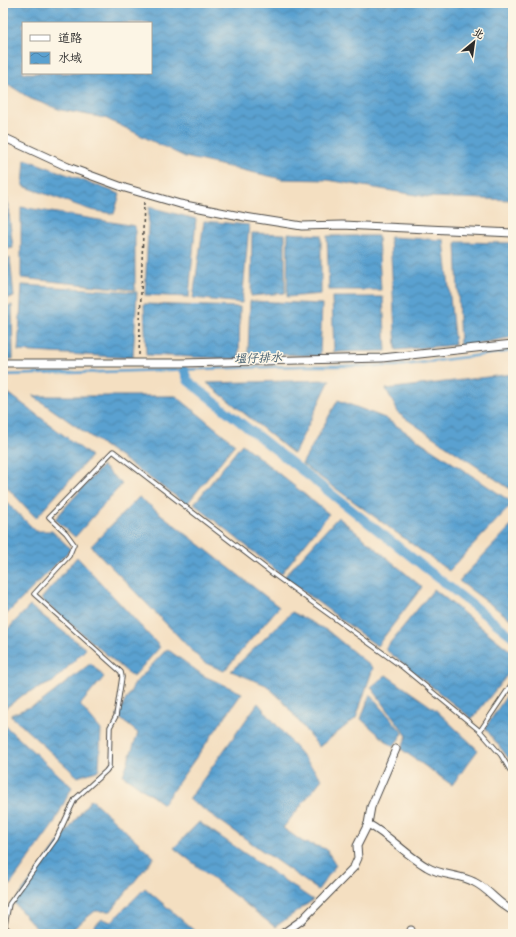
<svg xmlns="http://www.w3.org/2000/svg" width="516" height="937" font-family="'Playpen Sans','LXGW WenKai TC',sans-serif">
<defs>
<pattern id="water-waves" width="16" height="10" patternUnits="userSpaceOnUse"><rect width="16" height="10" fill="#5aa1d0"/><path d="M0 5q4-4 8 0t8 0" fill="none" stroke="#4b83a9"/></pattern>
</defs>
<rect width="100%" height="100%" fill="#fcf5e5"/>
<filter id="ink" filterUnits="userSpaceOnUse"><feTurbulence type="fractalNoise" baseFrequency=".025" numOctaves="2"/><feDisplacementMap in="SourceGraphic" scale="8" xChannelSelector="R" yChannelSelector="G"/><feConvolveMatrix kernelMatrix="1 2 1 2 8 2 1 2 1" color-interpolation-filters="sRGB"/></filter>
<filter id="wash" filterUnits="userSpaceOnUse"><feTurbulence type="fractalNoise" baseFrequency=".012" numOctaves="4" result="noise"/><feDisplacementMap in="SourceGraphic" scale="16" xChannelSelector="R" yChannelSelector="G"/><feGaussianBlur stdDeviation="0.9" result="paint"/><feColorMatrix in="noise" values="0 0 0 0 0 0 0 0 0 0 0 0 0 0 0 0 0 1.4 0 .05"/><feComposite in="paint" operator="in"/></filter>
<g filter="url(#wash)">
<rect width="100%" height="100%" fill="#f4dfc1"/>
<g fill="url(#water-waves)" stroke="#42667e" fill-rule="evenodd">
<path d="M3,3H513V200L428,197L328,180L282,179L185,157L105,118L61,110L31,99L3,81ZM23,23H151V73H23Z"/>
<path d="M25,159L120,194L114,214L91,210L23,186Z"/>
<path d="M7,198L13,248L3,250V200Z"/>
<path d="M21,207L135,226V290L21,278Z"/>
<path d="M149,207L196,219L189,297L145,295Z"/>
<path d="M204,221L249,225L242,303L193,298Z"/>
<path d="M252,233L285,234V293L251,296Z"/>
<path d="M288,233L321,235V294L287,297Z"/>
<path d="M327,236H378L381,290H329Z"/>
<path d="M390,237L444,240L455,345L396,350Z"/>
<path d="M456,242L513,243V337L460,347Z"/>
<path d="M10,258L14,297L3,299V259Z"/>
<path d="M22,285L137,292L133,358L18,351Z"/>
<path d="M332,297H383L386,351L334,352Z"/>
<path d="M250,301L322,304L320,356L248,353Z"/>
<path d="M144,304L240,307L239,359L146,355Z"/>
<path d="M12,305L13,359H3V307Z"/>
<path d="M513,374V491L399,414L386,389Z"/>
<path d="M330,380L294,454L207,383Z"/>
<path d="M3,392H7L91,456L36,518L3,483Z"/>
<path d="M33,396H176L235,444L187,504Z"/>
<path d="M338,400L385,418L513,503L449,571L302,464Z"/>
<path d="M242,444L329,514L281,574L194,504Z"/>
<path d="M102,466L122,484L75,537L55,519Z"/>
<path d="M139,497L279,607L224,671L203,662L91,546Z"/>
<path d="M3,499L36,531H52L71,549L3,618Z"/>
<path d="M338,517L422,587L377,646L284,577Z"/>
<path d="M513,524V621L459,581Z"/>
<path d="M77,557L160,647L133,677L41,599Z"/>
<path d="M434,589L513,653V668L472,719L385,649Z"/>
<path d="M30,606L86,649L53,682L23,695L3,710V650L7,645L3,641V634Z"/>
<path d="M292,612L328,631L373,668L356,718L319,747L282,700L266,685L231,671Z"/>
<path d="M167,649L204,676L242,693L163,804L123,775L138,733L117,716L135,683Z"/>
<path d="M91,663L104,677L80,705L101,730L99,770L78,777L10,715L40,703Z"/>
<path d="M386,675L436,710L478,750L452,785L401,749L407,736L371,687Z"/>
<path d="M513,686V764L485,728Z"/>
<path d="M370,694L403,733L393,747L361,719Z"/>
<path d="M258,703L322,779L283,828L303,842L326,849L336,865L318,890L189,799Z"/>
<path d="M3,724L72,787L53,825L3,895Z"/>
<path d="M91,799L154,857L111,911H95L67,934L37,929L14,903Z"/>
<path d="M199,822L313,900L275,927L174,848Z"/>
<path d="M145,888L198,934H86L102,919L111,922Z"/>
</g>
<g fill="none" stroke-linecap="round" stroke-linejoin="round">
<path stroke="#5aa1d0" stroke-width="2.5" d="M3,375L302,366H396L513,351"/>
<path stroke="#5aa1d0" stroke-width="9" d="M184,370L188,381L513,637"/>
</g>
</g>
<g filter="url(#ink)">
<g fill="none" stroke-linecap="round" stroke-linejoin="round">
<g stroke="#494642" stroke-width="5.5">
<g id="lane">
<path d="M480,731L513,682"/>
<path d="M4,930L9,904L56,839L75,799L106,771L109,767L110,727L116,716L122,677L121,672L34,594L69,556L74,544L66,533L49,517L113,451L273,574L401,666L480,731L501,755L513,775"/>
</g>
</g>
<g stroke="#494642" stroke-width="9">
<g id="street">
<path d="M3,137L68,167L125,188L180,204L245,217L302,226L342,225L513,233"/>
<path d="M3,363H182L382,358L513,344"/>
<path d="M368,824C390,836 406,855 427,867C441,876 460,874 474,882C489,889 498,904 513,911"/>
<path d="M282,934L302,920L354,867L358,858L357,846L368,824L371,807L396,749"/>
<path d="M411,934V930"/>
</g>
</g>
<g stroke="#494642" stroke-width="11">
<path id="secondary" d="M3,929L9,934"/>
</g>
<path stroke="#494642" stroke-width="1.5" stroke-dasharray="3 3" stroke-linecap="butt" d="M139,355L144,201"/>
<use href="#lane" stroke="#fff" stroke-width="3.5"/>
<use href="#street" stroke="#fff" stroke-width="7"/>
<use href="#secondary" stroke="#fff" stroke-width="9"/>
</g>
</g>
<g text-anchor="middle" stroke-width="3" stroke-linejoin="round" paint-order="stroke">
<g font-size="12" font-style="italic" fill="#3e5a6d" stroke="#fcf5e5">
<text transform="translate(258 358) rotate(-2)" y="4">塭仔排水</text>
</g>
</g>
<rect width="516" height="937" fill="none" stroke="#fcf5e5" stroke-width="16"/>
<rect x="22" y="22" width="130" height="52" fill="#fcf5e5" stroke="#a8a49b"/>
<rect x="30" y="35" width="20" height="6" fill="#ffffff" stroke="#a8a49b"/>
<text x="58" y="42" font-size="12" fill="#2b2b2b">道路</text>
<rect x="30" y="52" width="20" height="12" fill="url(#water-waves)" stroke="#a8a49b"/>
<text x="58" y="62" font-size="12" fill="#2b2b2b">水域</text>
<g transform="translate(474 42) rotate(29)" stroke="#fcf5e5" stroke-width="3" paint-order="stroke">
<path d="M0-3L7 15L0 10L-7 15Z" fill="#2b2b2b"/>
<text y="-6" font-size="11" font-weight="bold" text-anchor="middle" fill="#2b2b2b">北</text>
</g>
</svg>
